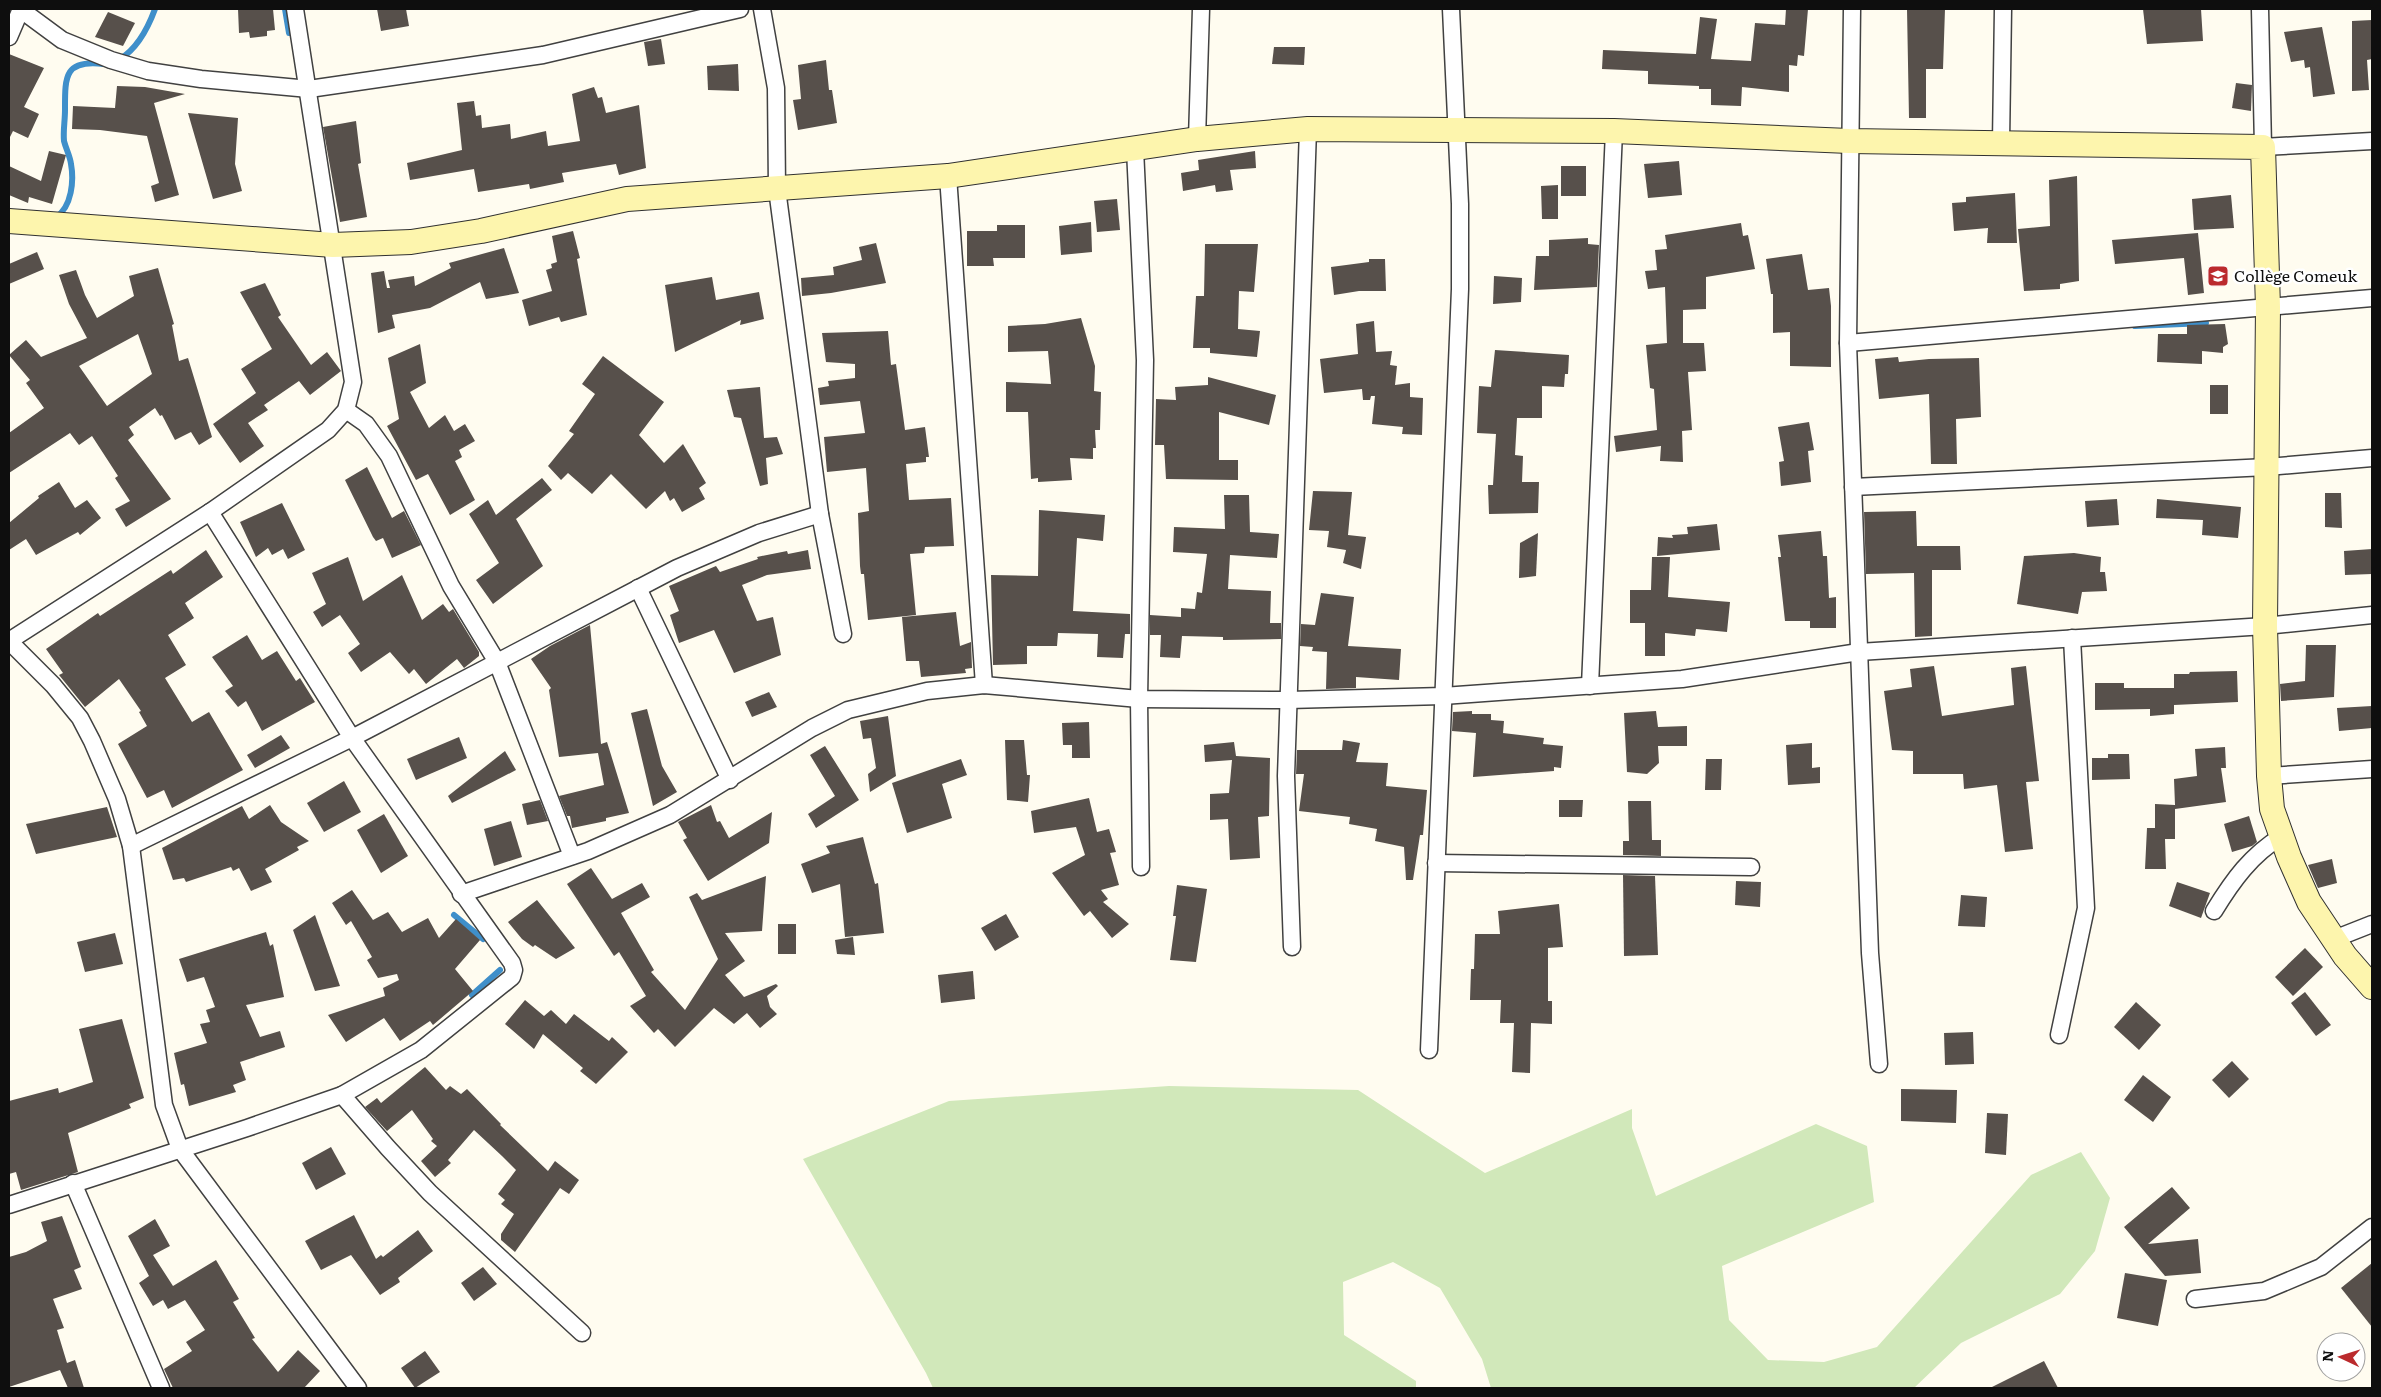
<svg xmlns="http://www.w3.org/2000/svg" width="2381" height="1397" font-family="Literata,serif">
<rect width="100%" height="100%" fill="#fffcf0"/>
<path fill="#d1e8ba" d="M1169,1086L1358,1090L1485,1173L1632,1109V1128L1656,1196L1816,1124L1867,1146L1874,1202L1722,1266L1729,1320L1768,1360L1824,1362L1877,1347L2031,1175L2081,1152L2110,1198L2095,1251L2060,1294L1961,1343L1914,1388H1491L1482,1359L1440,1288L1393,1262L1343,1282L1344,1335L1416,1381V1388H933L926,1373L803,1159L949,1101Z"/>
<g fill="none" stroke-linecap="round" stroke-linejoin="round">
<g stroke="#3f8fca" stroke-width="6">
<path d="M285,9L289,33"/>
<path d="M120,59C138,48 148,28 155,9"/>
<path d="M56,217C72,207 74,180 71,164C70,156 66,149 64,141C63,131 65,121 65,110C65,77 64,59 104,64"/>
<path d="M2135,326L2206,323"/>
<path d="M454,915L483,939"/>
<path d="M472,995L500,970"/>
</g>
</g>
<g fill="#57504b" fill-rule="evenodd">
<path d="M238,9H273L275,30L267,31V36L250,38L249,32L239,33Z"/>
<path d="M377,9H406L409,26L381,31Z"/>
<path d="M1786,9H1808L1804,56L1798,55L1797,66L1789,65V92L1742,87L1741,106L1711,105V89H1699V86L1648,84V71L1602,69L1603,50L1696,54L1700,17L1717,19L1711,59L1751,61L1755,23L1785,25Z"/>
<path d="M1907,9H1945L1943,69H1926V118H1909Z"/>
<path d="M2143,9H2201L2203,41L2147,44Z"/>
<path d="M108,12L135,23L123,46L95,37Z"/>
<path d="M2372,20V59L2367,60L2369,90L2352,91V21Z"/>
<path d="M2322,27L2335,94L2313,97L2310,67L2305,68L2304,60L2291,62L2284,32Z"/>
<path d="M661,39L665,64L648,66L644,42Z"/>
<path d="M1274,47H1305L1304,65L1272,64Z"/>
<path d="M9,54L44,68L24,107L39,114L28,138L13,131L9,139Z"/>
<path d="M826,60L829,90H832L837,123L798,130L793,100L801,99L798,65Z"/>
<path d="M738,64L739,91L708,90L707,66Z"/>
<path d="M2236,83L2252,85L2251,111L2232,108Z"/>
<path d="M117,86L145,87L185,94L154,103L179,195L155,202L151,186L159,183L147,136L100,130L72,129L73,106L115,108Z"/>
<path d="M594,87L598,98L602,97L606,113L639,105L646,168L619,175L616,164L562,173L564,182L530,189L529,184L478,192L474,169L410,180L407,163L462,150L457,103L474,101L476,116L481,115L482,128L510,124L511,139L546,131L548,146L580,141L572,94Z"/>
<path d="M188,113L238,118L235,164L242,191L213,199Z"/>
<path d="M356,121L361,163L358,164L367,217L340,222L323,127Z"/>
<path d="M49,151L66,155L52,204L29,197L28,203L9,195V166L41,181Z"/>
<path d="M1255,151L1256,168L1230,170L1233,190L1216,192L1215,185L1183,191L1181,173L1199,170L1198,160Z"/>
<path d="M1679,161L1682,195L1648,198L1644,164Z"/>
<rect x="1561" y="166" width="25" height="30"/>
<path d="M2077,176L2079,281L2060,284V289L2024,291L2018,229L2050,226L2049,180Z"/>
<path d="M1558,185V219H1542L1541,186Z"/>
<path d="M2015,193L2017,243H1987L1988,228L1954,231L1952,203L1966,202V197Z"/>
<path d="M2231,195L2234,228L2194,230L2192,199Z"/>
<path d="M1117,199L1120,230L1097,232L1094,201Z"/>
<path d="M1091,222L1092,252L1061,255L1059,226Z"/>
<path d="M1741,223L1743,236L1748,235L1755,269L1706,277V309L1683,310V343H1704L1706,371L1688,372L1692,430L1682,431L1683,462L1660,461L1661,446L1616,452L1614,436L1657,430L1654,389L1650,388L1646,345L1667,343L1665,287L1648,289L1645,271L1657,270L1655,250L1667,249L1665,235Z"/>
<path d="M997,225H1025V258H993L994,266H967V231H997Z"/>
<path d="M573,231L580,258L577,259L587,315L561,322L559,317L529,326L522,300L552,291L546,270L552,268L551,264L557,262L552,236Z"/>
<path d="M2198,233L2204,293L2188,295L2184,258L2115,264L2112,240Z"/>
<path d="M1588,238V244L1599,245L1597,287L1534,290L1536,256H1549V240Z"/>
<path d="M876,243L886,283L831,293L802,296L801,278L834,275L833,267L862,260L859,247Z"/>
<path d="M1205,244H1258L1254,292L1239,291L1238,329L1260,331L1257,357L1210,353V348H1193L1196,296H1204Z"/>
<path d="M504,248L519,293L486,299L480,282L430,308L392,315L395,328L378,333L371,273L384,271L387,288H390L388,280L414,276L415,286L451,268L449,263Z"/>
<path d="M37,252L44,269L9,284V264Z"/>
<path d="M1802,254L1808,290L1829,288L1831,306V367L1790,366V332L1773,333V294H1771L1766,259Z"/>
<path d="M1369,259H1385L1386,291H1359L1334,295L1331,267L1369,262Z"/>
<path d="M158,268L174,324L172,325L179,361L188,358L212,437L199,445L191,432L175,440L162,415L160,416L155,408L129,427L134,435L128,440L171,499L126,527L115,509L130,501L115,478L118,476L92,436L79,445L70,433L9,473V433L44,408L26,383L30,380L9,355L26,340L41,357L87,338L69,304L59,275L76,270L85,295L97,318L134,296L129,276ZM138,334L152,374L107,406L79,366Z"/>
<path d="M1494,276L1522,278L1521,302L1493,304Z"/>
<path d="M712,277L716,300L759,292L764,319L740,325L741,320L675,352L665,285Z"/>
<path d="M265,283L281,315L278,317L311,365L327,352L341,371L310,395L299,381L264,405L268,410L248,423L264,446L240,463L213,424L256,393L241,369L272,349L240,292Z"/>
<path d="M1081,318L1095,366L1094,391L1101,392L1100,430H1095L1096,448H1093V459L1070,458L1072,480L1038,482V478L1031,479L1028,412H1006V382L1051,384L1048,351L1008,352V326L1045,324Z"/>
<path d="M1374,321L1376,352L1392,351L1390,365L1397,366L1395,385L1410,383V397L1423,398L1422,435L1402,434L1403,427L1372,424L1375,396H1371L1370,400H1363L1362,389L1324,393L1320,359L1358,354L1356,324Z"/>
<path d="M2225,324L2228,344L2223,347V353L2202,351V364L2157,362L2158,334H2187V325Z"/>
<path d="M888,331L891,365L896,364L905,430L925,427L929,457H926V462L906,464L909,500L951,498L954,546L925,547L924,553L910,554L916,615L868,620L864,574H861L860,566L858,513L869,511L866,468L827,472L824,437L865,433L860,401L820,405L818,388L829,386L828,381L855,378V364L826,362L822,333Z"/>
<path d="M420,344L426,383L410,392L429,428L445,415L454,431L465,424L475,441L459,450L462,457L455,461L475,500L450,515L428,474L416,480L387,426L399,419L388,358Z"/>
<path d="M1495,350L1569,355L1568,374H1565L1564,387L1542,386V418H1517L1515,455L1523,456L1522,482H1539L1538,513L1489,514L1488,485H1493L1496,434L1477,433L1479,386L1491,387Z"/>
<path d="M603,356L664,402L639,435L664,463L683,444L706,483L699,488L705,499L682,512L674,498L670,501L665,491L646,509L611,474L592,494L568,473L561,480L548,466L574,434L569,431L595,394L582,384Z"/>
<path d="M1898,357L1899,362L1929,359L1979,358L1981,417L1956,419L1957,464H1931L1929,394L1879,399L1875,359Z"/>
<path d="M1208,377L1276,395L1269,425L1219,412V460H1238V480L1166,479L1164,445H1155L1156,399L1176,400L1175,387L1208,385Z"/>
<rect x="2210" y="385" width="18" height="29"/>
<path d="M760,387L764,438L777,437L783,454L766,458L768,484L760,486L741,418L734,417L727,390Z"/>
<path d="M1809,422L1814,450L1808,451L1811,482L1781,486L1779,462L1784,461L1778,427Z"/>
<path d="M367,467L392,518L404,511L421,545L392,558L383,538L376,541L373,537L345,480Z"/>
<path d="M542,478L552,490L516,519L543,566L493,604L476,580L499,563L469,514L488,500L496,515Z"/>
<path d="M59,482L75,508L87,500L101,518L80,535L78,532L36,555L26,539L9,550V523L39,498L38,496Z"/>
<path d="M1313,491L1352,492L1348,535L1366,537L1361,569L1343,563L1346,550L1327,547L1329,531L1309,530Z"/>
<path d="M2325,493H2341L2342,528L2325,527Z"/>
<path d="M1224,495H1249L1250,532L1279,534L1277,558L1230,555L1228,589L1271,591L1270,623H1281V639L1223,640V637L1182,636L1180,658L1160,657L1161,635H1150V615L1181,617V608L1195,609L1197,592L1202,593L1207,554L1173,552L1174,527L1225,529Z"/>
<path d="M2117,499L2119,525L2087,527L2085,501Z"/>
<path d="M2157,499L2241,507L2238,538L2202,535L2203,520L2156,518Z"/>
<path d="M282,503L305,550L288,559L283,549L272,555L268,548L256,557L240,522Z"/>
<path d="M1039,510L1105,515L1103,541L1077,538L1073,611L1130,614V634H1125L1123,658L1097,657L1098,634L1058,633L1057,646H1027V664L993,665L991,575L1038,576Z"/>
<path d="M1916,511L1917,546H1960L1961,570H1932V636L1915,637L1914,573L1866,574L1864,512Z"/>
<path d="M1717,524L1720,550L1657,556L1658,537L1673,538L1672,535L1688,534L1687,527Z"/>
<path d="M1821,531L1823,556H1827L1829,598L1836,597V628H1810V621H1785L1778,557H1781L1778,535Z"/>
<path d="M1538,533L1536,576L1519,578L1520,543Z"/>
<path d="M2372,549V574L2345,575L2344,551Z"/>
<path d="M206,550L223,577L185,603L194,618L168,635L186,665L165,678L192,722L209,712L243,770L172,808L164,790L147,798L118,744L147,726L139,712L141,711L119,679L85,707L59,675L63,673L46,649L98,613L100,616L171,570L173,574Z"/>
<path d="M808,550L811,569L767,575L742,585L757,621L773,617L781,655L734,673L714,630L679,643L670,615L679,611L669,586L716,566L720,572L758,559L757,557L787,551L788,554Z"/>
<path d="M2074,553L2101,557L2100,572H2105L2107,591L2082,592L2078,614L2017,604L2024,556Z"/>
<path d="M348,557L363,601L402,575L422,620L443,604L449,612L453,609L479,652V656L464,668L457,659L426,684L414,669L409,674L390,652L361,672L348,653L360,644L340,615L322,627L313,612L326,604L312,573Z"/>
<path d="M1652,557H1670L1668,597L1730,602L1727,632L1696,629L1695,636L1665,633V656H1645V623H1630V590H1651Z"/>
<path d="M1321,593L1354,597L1348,646L1401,649L1399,680L1356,677V688L1326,689L1327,652L1312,651L1313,647L1300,646L1301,624L1315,625Z"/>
<path d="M956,612L960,646L971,642L972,668L965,669L966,673L921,677L919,661H906L902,617Z"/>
<path d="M590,625L601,744L607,742L629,813L606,818V821L572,828L570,816H567L559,796L604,785L598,753L559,757L549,690L551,688L531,659L550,646Z"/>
<path d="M247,635L262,660L277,651L296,681L300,678L315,702L262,731L246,701L238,707L225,691L233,686L212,657Z"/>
<path d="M2306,645H2336L2334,697L2281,701L2280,684L2305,681Z"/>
<path d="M1934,666L1942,716L2014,705L2011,668L2026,666L2039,781L2026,782L2033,849L2005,852L1997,785L1964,789L1963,774H1913V751L1892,750L1884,691L1912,687L1910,669Z"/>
<path d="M2237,671L2238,702L2174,705V714L2150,716V709L2095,710V683H2124V688H2174V674H2189L2190,672Z"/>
<path d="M769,692L777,707L752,717L745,702Z"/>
<path d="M2372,706V728L2339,731L2337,708Z"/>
<path d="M647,709L662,766L677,792L653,806L631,713Z"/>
<path d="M1472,711V714H1491V720L1504,721L1503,733L1544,738L1543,744L1563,746L1561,768L1554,767V771L1473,777L1476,733L1452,731L1453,712Z"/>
<path d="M1656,711L1658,727L1687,726V746H1658L1659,763L1647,774L1627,772L1624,713Z"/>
<path d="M888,716L896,776L870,792L868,774L876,768L871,738L863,739L860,721Z"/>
<path d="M1089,722L1090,758H1072V745H1063L1062,723Z"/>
<path d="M281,735L290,748L255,768L247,755Z"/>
<path d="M459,737L467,758L416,780L407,759Z"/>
<path d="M1005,740H1024L1027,775H1030L1028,802L1007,800Z"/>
<path d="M1343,740L1360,743L1356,762L1388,763L1386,786L1427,790L1423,835H1420L1413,880H1406L1404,847L1375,841L1377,829L1349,824L1350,817L1299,811L1304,774H1296L1297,750H1342Z"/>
<path d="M1234,742L1236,756L1270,758L1269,816L1258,817L1260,858L1230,860L1228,819L1210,820V794L1229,793L1232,760L1205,762L1204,745Z"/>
<path d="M1812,743V768L1820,767V783L1788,785L1786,745Z"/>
<path d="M825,746L859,800L816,828L808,814L835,796L810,755Z"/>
<path d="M2225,747L2226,768H2221L2226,802L2175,809V806V839H2165L2166,869H2145L2147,828H2155V804L2175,805L2174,779L2197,776L2195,749Z"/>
<path d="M505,751L516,770L452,803L448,796Z"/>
<path d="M2108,754H2129L2130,779L2092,780V758H2108Z"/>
<path d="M961,759L967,775L942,784L952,818L907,833L892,783Z"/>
<path d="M1706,759H1722L1721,790H1705Z"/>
<path d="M344,781L361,812L324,832L307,803Z"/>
<path d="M1089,798L1097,832L1109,829L1116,852L1110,853L1119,885L1101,890L1108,899L1103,902L1129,924L1112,938L1090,911L1084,916L1052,873L1085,855L1076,827L1034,833L1031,811Z"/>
<path d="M540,800L548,821L527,825L522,804Z"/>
<path d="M1559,800H1583L1582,817H1559Z"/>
<path d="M1628,801H1651L1652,840H1661V856L1623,855V841H1629Z"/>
<path d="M270,805L281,822L309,841L297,847L299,850L265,869L272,882L251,891L239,868L233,871L231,867L186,882L184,878L173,880L162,848L242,806L249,819Z"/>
<path d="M711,805L717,822L720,821L729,838L772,812L769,843L708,881L683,840L687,838L678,822Z"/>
<path d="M107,807L117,837L36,854L26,824Z"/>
<path d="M384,814L408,856L381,873L357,830Z"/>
<path d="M2249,816L2257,842L2252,846L2232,852L2224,824Z"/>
<path d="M511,821L522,857L494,866L484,829Z"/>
<path d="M863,837L875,884L878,883L884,933L845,937L840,884L812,893L801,864L830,853L826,846Z"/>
<path d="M2332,859L2337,883L2318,888L2308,865Z"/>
<path d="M591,868L612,899L642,883L650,897L621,913L654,970L651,972L685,1010L718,959L689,897L697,893L702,900L766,876L762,931L725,933L745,961L725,975L744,997L776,984L778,986L767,996L770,1007L777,1014L760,1028L747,1013L734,1024L714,1008L675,1047L658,1029L654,1033L630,1006L646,996L619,952L614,956L567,884Z"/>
<path d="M1623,875L1655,876L1658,955L1624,956Z"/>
<path d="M1736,881L1761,882L1760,907L1735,905Z"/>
<path d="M2177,882L2210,893L2201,918L2169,906Z"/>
<path d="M1177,885L1207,889L1196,962L1170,960L1176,916H1173Z"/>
<path d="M352,890L373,920L388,912L402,932L428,918L439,938L456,919L480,940L455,969L473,991L433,1025L430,1021L400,1041L384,1018L346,1042L328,1015L385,996L383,988L399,980L397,974L378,978L367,960L372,957L351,921L346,925L332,903Z"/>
<path d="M1961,895L1987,897L1985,927L1958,926Z"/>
<path d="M537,900L575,948L556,959L535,945L533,947L522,939L508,922Z"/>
<path d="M1559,904L1563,947L1548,948V1001H1552V1024L1531,1023L1530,1073L1512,1072L1514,1023H1500L1501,1000H1470L1471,969H1474L1475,934H1500L1498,911Z"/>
<path d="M1006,914L1019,937L995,951L981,928Z"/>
<path d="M315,915L340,986L315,991L293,930Z"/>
<rect x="778" y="924" width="18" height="30"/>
<path d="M266,932L270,946L273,944L284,997L246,1005L260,1037L280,1031L285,1047L240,1062L246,1080L233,1085L236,1092L189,1106L184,1084L181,1085L174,1053L207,1043L200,1024L210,1022L206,1010L215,1007L204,977L187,982L179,959Z"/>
<path d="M115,933L123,964L85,972L77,942Z"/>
<path d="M853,937L855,955L837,954L835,940Z"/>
<path d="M2305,948L2323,967L2293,996L2275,977Z"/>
<path d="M973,971L975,999L941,1003L938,975Z"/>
<path d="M2305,992L2331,1025L2316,1036L2291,1003Z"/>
<path d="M525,1000L544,1016L551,1010L566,1024L574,1014L609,1041L612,1037L628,1052L596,1084L580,1071L583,1068L543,1034L534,1049L505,1024Z"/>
<path d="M2136,1002L2161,1025L2139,1050L2114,1027Z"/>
<path d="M122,1019L144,1098L129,1104L131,1108L68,1133L78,1172L21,1190L16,1172L9,1174V1101L58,1088L59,1093L93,1082L79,1029Z"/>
<path d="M1973,1032L1974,1064L1945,1065L1944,1033Z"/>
<path d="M2232,1061L2249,1079L2229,1098L2212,1080Z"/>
<path d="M425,1067L446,1090L450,1086L461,1094L467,1089L501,1124L500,1125L548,1171L555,1161L579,1180L569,1194L560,1188L515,1252L501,1240V1234L514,1214L501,1204L505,1200L498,1194L516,1170L502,1156L474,1130L448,1160L451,1163L435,1177L421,1161L437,1146L431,1141L433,1139L412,1110L387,1131L365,1107L377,1098L381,1103Z"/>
<path d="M2143,1075L2171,1097L2153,1122L2124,1100Z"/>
<path d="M1901,1089L1957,1090L1956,1123L1901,1121Z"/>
<path d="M1987,1113L2008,1114L2006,1155L1985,1153Z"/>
<path d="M331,1147L346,1174L316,1190L302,1163Z"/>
<path d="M2172,1187L2190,1208L2148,1244L2198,1239L2201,1273L2165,1276L2124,1227Z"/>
<path d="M354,1215L376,1259L381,1255L383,1257L418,1230L433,1251L398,1278L400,1282L380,1295L351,1255L321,1270L305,1241Z"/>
<path d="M62,1216L81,1267L74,1270L82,1289L53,1299L64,1328L57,1330L67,1363L75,1360L84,1388H68L60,1370L9,1387V1257L26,1252L47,1241L41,1222Z"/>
<path d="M155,1219L170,1246L153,1255L173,1286L216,1260L239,1299L233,1302L255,1338L252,1339L278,1372L298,1350L320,1371L304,1388H173L164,1369L192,1351L186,1342L205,1330L185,1300L168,1309L163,1300L153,1306L139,1283L149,1276L128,1236Z"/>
<path d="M2372,1263V1327L2341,1288Z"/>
<path d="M483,1267L497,1284L474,1301L461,1283Z"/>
<path d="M2125,1273L2167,1280L2158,1326L2117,1318Z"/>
<path d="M425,1351L440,1372L415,1388L401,1368Z"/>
<path d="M2044,1361L2058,1388H1990Z"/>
</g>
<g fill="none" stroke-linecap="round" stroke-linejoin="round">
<g stroke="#414141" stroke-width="19">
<g id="street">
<path d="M20,9L62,40L111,60L148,71L201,79L309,89L543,55L740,9"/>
<path d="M762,9L776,88L777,189L820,514L843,634"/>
<path d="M1852,9L1848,343L1870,953L1879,1064"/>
<path d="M2260,9L2263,147L2372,141"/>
<path d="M9,37L21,9"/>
<path d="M1197,139L1201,9"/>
<path d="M2001,142L2003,9"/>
<path d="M1135,149L1145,360L1139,699L1141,867"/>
<path d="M948,176L984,685"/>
<path d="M1848,343L2372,298"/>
<path d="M346,410L366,424L389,456L451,586L497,662L572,856"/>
<path d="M1853,487L2267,467L2372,458"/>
<path d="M638,588L730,780"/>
<path d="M9,641L53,685L80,718L92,741L117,799L131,846L164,1105L180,1149L358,1388"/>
<path d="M9,641L210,512L328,430L346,410L353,382L295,9"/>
<path d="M1590,686L1614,131"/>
<path d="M2269,776L2372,769"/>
<path d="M131,846L352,738L677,568L759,533L820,514"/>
<path d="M1436,863L1751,867"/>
<path d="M461,894L588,851L670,815L812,728L848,710L927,691L984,685L1139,699L1288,700L1443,696L1682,679L1859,652L2265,626L2372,615"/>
<path d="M2214,911C2233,880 2251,855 2282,836"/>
<path d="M2334,939L2372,924"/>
<path d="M1292,947L1286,776L1308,129"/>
<path d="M2059,1035L2086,908L2072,638"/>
<path d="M1429,1050L1460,289V204L1451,9"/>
<path d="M342,1095L388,1148L430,1193L582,1333"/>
<path d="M73,1183L161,1388"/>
<path d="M9,1205L247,1128L342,1095L421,1050L512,977L514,970L512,963L352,738L210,512"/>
<path d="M2195,1299L2264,1291L2321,1267L2372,1227"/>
</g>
</g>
<g stroke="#303030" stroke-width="26">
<path id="secondary" d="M9,221L333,245L411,242L481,231L627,199L948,176L1197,139L1308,129L1614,131L1849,141L2263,147L2268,307L2265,626L2269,776L2272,809L2289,857L2309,902L2345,956L2372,987"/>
</g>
<use href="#street" stroke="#fff" stroke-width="16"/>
<use href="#secondary" stroke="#fdf5ad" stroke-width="24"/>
</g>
<defs>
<g id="school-square" transform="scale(1.125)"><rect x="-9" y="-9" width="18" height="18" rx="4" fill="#bb2a2d" stroke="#fff"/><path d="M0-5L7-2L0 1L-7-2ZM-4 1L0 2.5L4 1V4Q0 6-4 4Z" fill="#fff"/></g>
</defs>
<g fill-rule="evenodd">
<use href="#school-square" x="2218" y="276"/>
</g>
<g text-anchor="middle" stroke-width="5" stroke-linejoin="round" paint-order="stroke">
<g font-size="16" fill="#0e0e0e" stroke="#fff" text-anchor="start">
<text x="2234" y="282">Collège Comeuk</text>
</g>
</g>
<rect width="2381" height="1397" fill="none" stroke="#0e0e0e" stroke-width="20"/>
<g transform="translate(2341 1357) rotate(274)"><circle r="24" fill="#ffffff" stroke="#9f9f9f"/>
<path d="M0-4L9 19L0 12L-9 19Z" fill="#bb2a2d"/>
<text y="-8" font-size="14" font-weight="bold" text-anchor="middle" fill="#0e0e0e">N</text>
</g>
</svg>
